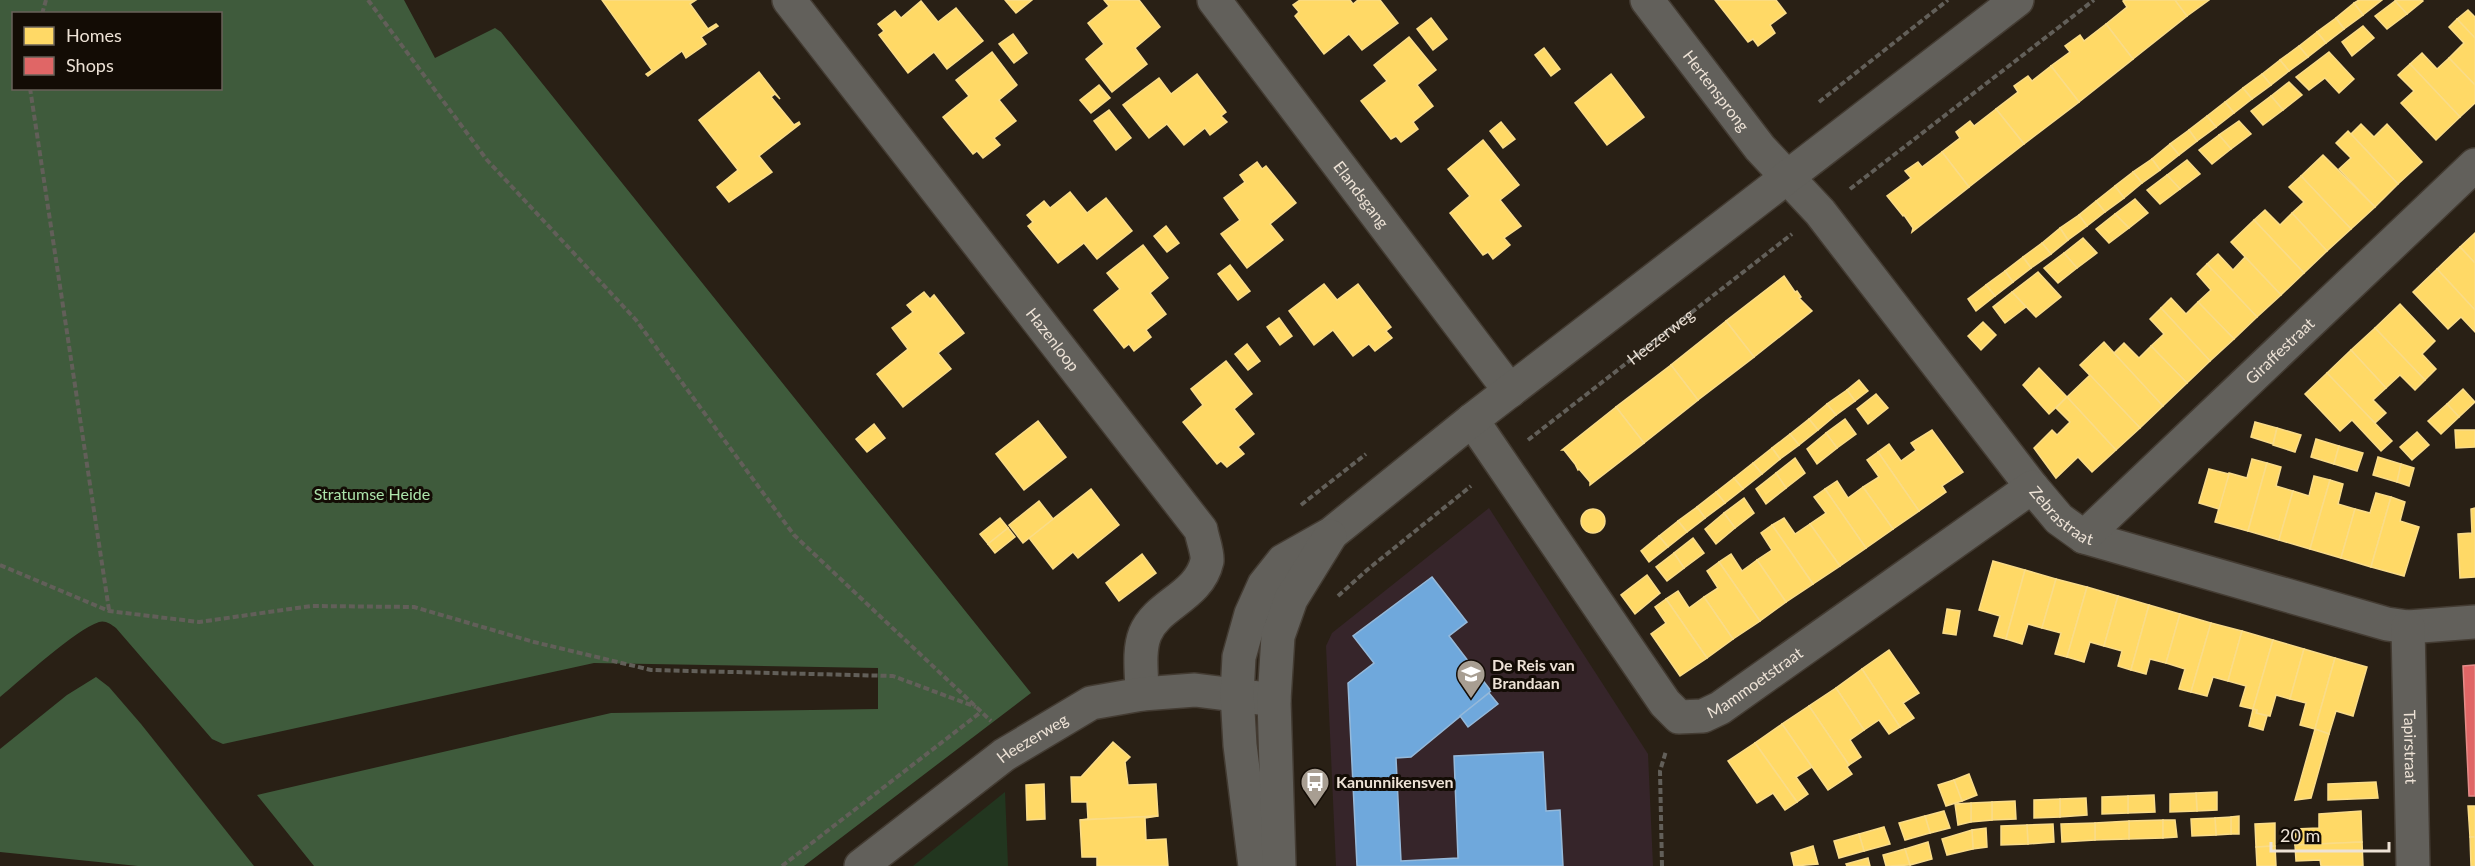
<svg xmlns="http://www.w3.org/2000/svg" width="2475" height="866" font-family="Lato,sans-serif">
<rect width="100%" height="100%" fill="#292015"/>
<path fill="#36252a" d="M1489,508L1648,754L1653,866H1336L1326,646L1332,633Z"/>
<path fill="#22361f" d="M1005,792L1008,866H913Z"/>
<g fill="#3f5b3c" fill-rule="evenodd">
<path d="M0,0H404L435,58L495,28L501,32L1031,693L804,866H314L257,795L611,713L878,709V668L594,663L223,744L212,739L116,628C111,624 105,620 99,622C75,630 22,679 0,697ZM14,14H220V88H14Z"/>
<path d="M96,677L109,687L141,724L254,866H138L0,852V749L67,695Z"/>
</g>
<g fill="#ffd966" stroke="#fadc88" stroke-width="1.5">
<path d="M602,0H696L690,4L708,29L716,24L718,26L701,37L706,44L686,58L682,51L648,76L646,74L652,70Z"/>
<path d="M1005,0H1032L1016,13Z"/>
<path d="M1104,0H1139L1160,27L1135,48L1147,64L1112,92L1086,59L1104,44L1088,23L1109,6Z"/>
<path d="M1300,0H1350L1353,4L1358,0H1380L1398,23L1362,50L1349,34L1324,54L1295,16L1299,12L1293,5Z"/>
<path d="M1715,0H1776L1786,13L1770,25L1775,33L1758,46L1753,39L1748,42Z"/>
<path d="M2125,0H2175L2187,16L2133,59L2106,24L2127,7L2123,1Z"/>
<path d="M2175,0H2209L2187,16Z"/>
<path d="M2359,0H2382L2363,15L2354,3Z"/>
<path d="M2396,0H2422L2423,1L2407,14L2395,1Z"/>
<path d="M921,1L938,22L956,8L983,41L947,69L934,52L908,73L879,35L884,31L878,24L895,11L901,18Z"/>
<path d="M2395,1L2407,14L2387,29L2375,16Z"/>
<path d="M2354,3L2363,15L2344,29L2336,18Z"/>
<path d="M2468,10L2475,17V38L2457,19Z"/>
<path d="M1431,18L1447,39L1433,50L1417,29Z"/>
<path d="M2336,18L2344,29L2326,43L2317,32Z"/>
<path d="M2457,19L2475,38V85L2449,58L2464,43L2449,27Z"/>
<path d="M2106,24L2133,59L2079,102L2051,66L2070,52L2065,46L2080,35L2084,41Z"/>
<path d="M2363,26L2374,38L2352,56L2342,42Z"/>
<path d="M2317,32L2326,43L2308,57L2299,46Z"/>
<path d="M1013,34L1027,53L1014,63L999,44Z"/>
<path d="M1409,37L1436,70L1417,85L1433,106L1413,122L1418,129L1401,142L1396,136L1391,139L1361,101L1387,81L1374,65Z"/>
<path d="M2299,46L2308,57L2289,71L2280,60Z"/>
<path d="M1544,48L1560,69L1551,76L1535,55Z"/>
<path d="M992,52L1017,85L999,100L1016,121L994,138L1000,145L983,158L977,151L973,154L943,117L969,96L956,80Z"/>
<path d="M2329,52L2354,79L2339,93L2325,78L2309,90L2296,77Z"/>
<path d="M2422,53L2437,69L2449,58L2475,85V103L2460,117L2410,64Z"/>
<path d="M2280,60L2289,71L2271,85L2262,74Z"/>
<path d="M2410,64L2460,117L2436,140L2401,103L2414,91L2398,75Z"/>
<path d="M2051,66L2079,102L2024,144L1996,109L2018,92L2014,86L2028,76L2032,81Z"/>
<path d="M759,72L780,99L775,94L771,97L794,125L799,122L800,124L759,156L772,172L729,202L717,187L738,170L699,120Z"/>
<path d="M1197,74L1226,112L1221,116L1227,122L1210,135L1205,128L1184,145L1167,124L1149,138L1123,105L1159,78L1171,94Z"/>
<path d="M1611,74L1644,117L1607,145L1575,103Z"/>
<path d="M2262,74L2271,85L2252,99L2243,88Z"/>
<path d="M2289,82L2302,95L2283,110L2271,96Z"/>
<path d="M1099,85L1110,98L1091,113L1080,100Z"/>
<path d="M2243,88L2252,99L2234,113L2225,102Z"/>
<path d="M2271,96L2283,110L2263,125L2251,111Z"/>
<path d="M2225,102L2234,113L2216,127L2207,116Z"/>
<path d="M1996,109L2024,144L1969,187L1942,152L1960,138L1956,132L1970,121L1974,126Z"/>
<path d="M1109,110L1131,138L1116,150L1094,121Z"/>
<path d="M2207,116L2216,127L2197,141L2189,130Z"/>
<path d="M2239,121L2251,134L2231,149L2219,135Z"/>
<path d="M1501,122L1515,139L1503,148L1490,131Z"/>
<path d="M2361,124L2374,137L2387,124L2422,162L2398,184L2351,134Z"/>
<path d="M2189,130L2197,141L2179,155L2170,144Z"/>
<path d="M2348,131L2398,184L2375,207L2339,169L2351,158L2336,143Z"/>
<path d="M2219,135L2231,149L2212,164L2199,150Z"/>
<path d="M1483,140L1519,185L1500,200L1521,226L1504,238L1510,245L1493,259L1488,252L1483,255L1450,213L1470,196L1448,169Z"/>
<path d="M2170,144L2179,155L2160,170L2152,159Z"/>
<path d="M1942,152L1969,187L1912,232L1913,228L1904,215L1903,216L1887,196L1911,178L1905,171L1918,162L1922,167Z"/>
<path d="M2323,155L2375,207L2351,229L2301,176Z"/>
<path d="M2152,159L2160,170L2142,183L2133,172Z"/>
<path d="M2187,160L2200,174L2180,189L2167,175Z"/>
<path d="M1257,162L1262,169L1266,166L1296,203L1270,224L1283,240L1247,268L1221,234L1240,220L1224,198L1245,182L1240,175Z"/>
<path d="M2133,172L2142,183L2124,198L2115,186Z"/>
<path d="M2167,175L2180,189L2160,204L2147,190Z"/>
<path d="M2301,176L2351,229L2327,251L2292,213L2304,202L2289,187Z"/>
<path d="M2115,186L2124,198L2105,212L2096,201Z"/>
<path d="M1070,192L1087,213L1106,198L1132,231L1097,259L1084,243L1058,263L1028,226L1033,222L1027,215L1044,201L1050,208Z"/>
<path d="M2135,199L2148,213L2129,228L2115,214Z"/>
<path d="M2096,201L2105,212L2087,226L2079,215Z"/>
<path d="M2265,210L2280,225L2292,213L2327,251L2304,273L2254,220Z"/>
<path d="M2115,214L2129,228L2109,243L2096,229Z"/>
<path d="M2079,215L2087,226L2068,240L2060,228Z"/>
<path d="M2254,220L2304,273L2281,295L2231,242Z"/>
<path d="M1166,226L1179,243L1167,252L1154,236Z"/>
<path d="M2060,228L2068,240L2051,254L2042,243Z"/>
<path d="M2475,233V263L2460,247Z"/>
<path d="M2083,238L2097,253L2077,268L2064,253Z"/>
<path d="M2042,243L2051,254L2031,268L2023,257Z"/>
<path d="M1143,245L1168,278L1150,293L1166,314L1146,330L1151,337L1134,351L1129,344L1124,348L1094,310L1120,289L1107,273Z"/>
<path d="M2460,247L2475,263V310L2437,269Z"/>
<path d="M2064,253L2077,268L2058,283L2044,268Z"/>
<path d="M2218,254L2233,270L2245,257L2281,295L2257,317L2207,264Z"/>
<path d="M2023,257L2031,268L2013,282L2005,271Z"/>
<path d="M2207,264L2257,317L2234,339L2198,302L2211,290L2197,274Z"/>
<path d="M1230,265L1250,291L1238,300L1218,274Z"/>
<path d="M2437,269L2475,310V332L2461,317L2448,329L2413,292Z"/>
<path d="M2005,271L2013,282L1995,296L1986,285Z"/>
<path d="M2038,272L2061,297L2036,317L2012,292Z"/>
<path d="M1784,276L1795,292L1797,291L1801,297L1799,298L1812,311L1754,357L1726,321Z"/>
<path d="M1324,284L1337,300L1358,284L1391,327L1386,331L1392,338L1375,351L1369,344L1353,356L1333,330L1314,345L1289,311Z"/>
<path d="M1986,285L1995,296L1976,311L1968,299Z"/>
<path d="M924,292L930,299L934,295L964,333L938,353L951,369L903,407L877,374L908,349L892,328L913,312L907,305Z"/>
<path d="M2012,292L2026,307L2005,323L1993,307Z"/>
<path d="M2171,298L2186,314L2198,302L2234,339L2210,361L2161,308Z"/>
<path d="M2400,304L2435,341L2422,354L2436,369L2425,380L2375,328Z"/>
<path d="M2161,308L2210,361L2187,383L2151,346L2164,334L2150,319Z"/>
<path d="M1279,318L1292,336L1280,345L1267,327Z"/>
<path d="M1726,321L1754,357L1698,400L1671,365Z"/>
<path d="M1983,322L1996,335L1981,350L1968,336Z"/>
<path d="M2375,328L2425,380L2415,390L2400,375L2386,388L2351,350Z"/>
<path d="M2104,342L2163,406L2140,428L2080,365Z"/>
<path d="M2124,343L2139,358L2151,346L2187,383L2163,406L2114,353Z"/>
<path d="M1247,344L1260,361L1248,370L1235,354Z"/>
<path d="M2351,350L2386,388L2373,400L2386,413L2375,423L2327,373Z"/>
<path d="M1226,361L1252,394L1234,409L1254,434L1238,447L1244,454L1227,467L1221,461L1217,464L1183,422L1203,405L1191,389Z"/>
<path d="M1671,365L1698,400L1644,443L1616,407Z"/>
<path d="M2039,368L2067,397L2049,414L2023,385Z"/>
<path d="M2327,373L2392,441L2381,451L2352,420L2340,431L2305,394Z"/>
<path d="M2090,375L2140,428L2116,450L2067,397Z"/>
<path d="M1859,380L1868,391L1855,401L1847,390Z"/>
<path d="M2463,389L2475,402L2459,417L2447,404Z"/>
<path d="M1847,390L1855,401L1836,415L1827,404Z"/>
<path d="M1876,394L1888,408L1868,424L1857,409Z"/>
<path d="M2067,397L2116,450L2092,472L2078,457L2056,478L2034,448L2052,430L2057,435L2070,422L2056,408Z"/>
<path d="M1827,404L1836,415L1818,430L1809,419Z"/>
<path d="M2447,404L2459,417L2441,434L2428,421Z"/>
<path d="M1616,407L1644,443L1590,485V482L1579,469L1578,470L1575,464L1564,450H1562Z"/>
<path d="M1809,419L1818,430L1799,445L1790,434Z"/>
<path d="M1845,419L1856,434L1837,448L1826,433Z"/>
<path d="M1038,421L1066,457L1024,490L996,454Z"/>
<path d="M2255,422L2277,428L2273,444L2251,437Z"/>
<path d="M874,424L885,438L867,452L856,439Z"/>
<path d="M2277,428L2301,435L2295,452L2273,445Z"/>
<path d="M1932,430L1963,472L1942,486L1946,492L1919,511L1878,452L1889,444L1901,461L1916,450L1911,443Z"/>
<path d="M2455,430H2475V447L2456,448Z"/>
<path d="M2417,432L2429,445L2412,460L2400,447Z"/>
<path d="M1826,433L1837,448L1817,464L1807,449Z"/>
<path d="M1790,434L1799,445L1780,459L1772,448Z"/>
<path d="M2316,439L2339,446L2334,464L2311,457Z"/>
<path d="M2339,446L2363,453L2357,471L2334,464Z"/>
<path d="M1772,448L1780,459L1762,474L1753,463Z"/>
<path d="M1878,452L1919,511L1893,529L1863,487L1879,477L1867,460Z"/>
<path d="M2378,457L2401,464L2397,482L2373,475Z"/>
<path d="M1795,458L1805,473L1786,488L1776,473Z"/>
<path d="M2252,459L2267,463L2248,531L2215,522L2229,473L2247,478Z"/>
<path d="M1753,463L1762,474L1743,489L1734,478Z"/>
<path d="M2267,463L2281,467L2276,486L2293,491L2279,540L2248,531Z"/>
<path d="M2401,464L2414,468L2409,486L2397,482Z"/>
<path d="M2209,469L2229,474L2219,509L2199,503Z"/>
<path d="M1776,473L1786,488L1766,504L1756,489Z"/>
<path d="M2314,476L2330,480L2310,549L2279,540L2293,491L2309,496Z"/>
<path d="M1734,478L1743,489L1725,503L1716,492Z"/>
<path d="M2330,480L2343,484L2338,504L2355,509L2341,558L2310,549Z"/>
<path d="M1837,481L1848,498L1863,487L1893,529L1866,548L1825,489Z"/>
<path d="M1091,489L1119,525L1078,558L1073,552L1053,569L1029,538Z"/>
<path d="M1825,489L1866,548L1840,566L1810,524L1826,513L1814,497Z"/>
<path d="M1716,492L1725,503L1705,518L1697,507Z"/>
<path d="M2376,493L2391,497L2371,567L2341,558L2355,509L2370,513Z"/>
<path d="M2391,497L2405,502L2400,521L2419,527L2404,576L2371,567Z"/>
<path d="M1744,498L1754,513L1735,528L1724,513Z"/>
<path d="M1039,501L1053,519L1023,543L1009,525Z"/>
<path d="M1697,507L1705,518L1687,532L1678,521Z"/>
<path d="M2475,508V577L2460,578L2458,534L2472,533L2471,509Z"/>
<circle cx="1593" cy="521" r="12"/>
<path d="M1724,513L1735,528L1716,544L1705,529Z"/>
<path d="M1000,518L1008,528L988,544L980,534Z"/>
<path d="M1784,518L1795,534L1810,524L1840,566L1813,584L1772,525Z"/>
<path d="M1678,521L1687,532L1668,547L1659,536Z"/>
<path d="M1772,525L1813,584L1786,602L1757,560L1772,550L1761,533Z"/>
<path d="M1008,528L1015,537L995,553L988,544Z"/>
<path d="M1659,536L1668,547L1649,562L1641,551Z"/>
<path d="M1693,538L1704,553L1684,568L1674,553Z"/>
<path d="M1674,553L1684,568L1667,581L1656,567Z"/>
<path d="M1142,554L1156,573L1119,601L1106,583Z"/>
<path d="M1731,554L1742,571L1757,560L1786,602L1760,621L1719,562Z"/>
<path d="M1993,561L2025,570L2006,639L1994,636L2000,616L1979,610Z"/>
<path d="M1719,562L1760,621L1733,639L1704,597L1718,588L1707,571Z"/>
<path d="M2025,570L2056,579L2042,628L2028,624L2022,644L2006,639Z"/>
<path d="M1647,575L1660,593L1635,614L1621,595Z"/>
<path d="M2056,579L2087,587L2067,657L2055,654L2061,633L2042,628Z"/>
<path d="M2087,587L2118,596L2104,646L2090,642L2084,662L2067,657Z"/>
<path d="M1678,591L1689,608L1704,597L1733,639L1707,658L1666,599Z"/>
<path d="M2118,596L2149,605L2131,670L2118,666L2122,651L2104,646Z"/>
<path d="M1666,599L1707,658L1680,676L1651,634L1666,623L1655,607Z"/>
<path d="M2149,605L2180,614L2166,663L2150,659L2146,674L2131,670Z"/>
<path d="M1947,609L1960,611L1956,635L1943,633Z"/>
<path d="M2180,614L2211,623L2191,692L2179,689L2185,669L2166,663Z"/>
<path d="M2211,623L2242,631L2228,681L2213,677L2207,696L2191,692Z"/>
<path d="M2242,631L2273,640L2253,709L2240,706L2246,686L2228,681Z"/>
<path d="M2273,640L2304,649L2290,699L2276,695L2270,716L2256,713L2257,710L2253,709Z"/>
<path d="M2304,649L2335,658L2315,729L2300,725L2306,703L2290,699Z"/>
<path d="M1889,650L1919,693L1903,703L1914,718L1900,727L1862,669Z"/>
<path d="M2335,658L2367,667L2353,716L2336,711L2329,734L2315,729Z"/>
<path d="M1862,669L1900,727L1889,734L1879,720L1864,730L1836,688Z"/>
<path d="M1836,688L1864,730L1850,740L1861,757L1849,765L1809,706Z"/>
<path d="M1809,706L1849,765L1847,767L1852,774L1828,790L1782,724Z"/>
<path d="M2253,709L2257,710L2256,713L2267,716L2263,730L2249,726Z"/>
<path d="M1782,724L1812,767L1796,777L1808,794L1797,802L1755,743Z"/>
<path d="M2315,729L2329,734L2311,798L2295,800Z"/>
<path d="M1113,742L1130,757L1125,762L1128,785L1156,784L1158,816L1080,820L1088,819L1087,802H1072L1071,777H1081Z"/>
<path d="M1755,743L1797,802L1785,810L1773,793L1757,803L1728,761Z"/>
<path d="M1969,774L1977,795L1962,801L1954,780Z"/>
<path d="M1954,780L1962,801L1946,806L1938,785Z"/>
<path d="M2376,782L2378,798L2328,800V784Z"/>
<path d="M1044,784L1045,819L1027,820L1026,785Z"/>
<path d="M2217,792V810L2197,811L2196,793Z"/>
<path d="M2196,793L2197,811L2170,812V794Z"/>
<path d="M2154,795L2155,812L2128,813V796Z"/>
<path d="M2128,796V813L2102,814V797Z"/>
<path d="M2086,798L2087,815L2060,817V799Z"/>
<path d="M2060,799V817L2034,818V800Z"/>
<path d="M2015,801L2016,819L1992,820V802Z"/>
<path d="M1992,802V820L1971,822V803Z"/>
<path d="M1971,803V822L1958,825L1955,804Z"/>
<path d="M2468,806H2475V837H2470Z"/>
<path d="M1944,811L1950,828L1930,833L1925,816Z"/>
<path d="M2361,811L2362,842L2295,845V829L2319,828V814Z"/>
<path d="M1158,816L1145,818L1146,840L1166,839L1168,866H1097V857H1082L1080,820Z"/>
<path d="M1925,816L1930,833L1905,840L1899,823Z"/>
<path d="M2239,816V834H2231V817Z"/>
<path d="M2231,817V834L2216,835L2215,818Z"/>
<path d="M2215,818L2216,835L2192,836L2191,819Z"/>
<path d="M2163,820V838L2129,839V821Z"/>
<path d="M2163,820H2175L2177,837L2163,838Z"/>
<path d="M2129,821V839L2095,840V823Z"/>
<path d="M2095,823V840L2062,842L2061,824Z"/>
<path d="M2275,823V846L2256,847L2255,824Z"/>
<path d="M2053,824L2054,842L2028,844L2027,825Z"/>
<path d="M2027,825L2028,844L2001,845V826Z"/>
<path d="M1884,827L1890,844L1864,851L1859,834Z"/>
<path d="M1986,828L1987,847L1973,849L1972,830Z"/>
<path d="M1972,830L1973,849L1947,855L1942,839Z"/>
<path d="M1859,834L1864,851L1839,858L1834,841Z"/>
<path d="M2470,837H2475V866H2471Z"/>
<path d="M1928,842L1932,859L1910,865L1905,849Z"/>
<path d="M2362,842L2363,866H2321L2320,860L2296,861L2295,845Z"/>
<path d="M1813,846L1818,864L1794,866L1791,853Z"/>
<path d="M2275,846L2276,866H2257L2256,847Z"/>
<path d="M1905,849L1910,865L1886,866L1883,855Z"/>
<path d="M1868,858L1870,866H1847L1846,864Z"/>
</g>
<path fill="#e06666" stroke="#e48b88" stroke-width="1.5" d="M2475,665V796H2469L2463,666Z"/>
<g fill="#6fa8dc" stroke="#95b9da" stroke-width="1.5">
<path d="M1432,577L1467,622L1449,636L1491,691L1411,757L1396,758L1401,861L1458,858L1454,756L1543,752L1546,811L1560,810L1563,866H1357L1348,683L1374,663L1353,636Z"/>
<path d="M1489,693L1498,704L1468,727L1460,716Z"/>
</g>
<g fill="none" stroke-linecap="round" stroke-linejoin="round">
<g stroke="#433b32" stroke-width="36">
<g id="minor">
<path id="s2" d="M789,0L1201,530C1202,538 1208,552 1207,561C1199,597 1157,604 1145,634C1138,652 1142,674 1142,694"/>
<path id="s3" d="M1214,0L1510,391"/>
<path id="s4" d="M1647,0L1760,148L1820,212L2032,487L2059,519L2084,537L2387,624L2408,627L2475,622"/>
<path id="s5" d="M1472,420L1665,703L1679,717L1703,716L1720,708L2032,487"/>
<path id="s6" d="M2084,537L2475,165"/>
<path id="s7" d="M2408,627L2413,866"/>
<path id="s8" d="M861,866L1004,755L1091,703L1142,694L1195,690L1274,700"/>
<path d="M1255,866L1240,745L1237,694L1239,657L1251,614L1264,585L1283,561L1331,534L1472,420L2017,0"/>
<path d="M1279,866L1274,700L1278,636L1291,599L1330,536"/>
</g>
</g>
<g stroke="#625f59" stroke-width="4" stroke-dasharray="6 3" stroke-linecap="butt">
<path d="M368,0L487,160L636,320L794,535L991,721"/>
<path d="M42,14L46,0"/>
<path d="M30,88L109,610"/>
<path d="M1819,102L1948,0"/>
<path d="M1850,189L2094,0"/>
<path id="s1" d="M1528,440L1792,234"/>
<path d="M1301,505L1366,454"/>
<path d="M0,565L109,611L199,622L311,606L414,607L534,642L651,670L893,676L976,707"/>
<path d="M1338,596L1367,570L1471,486"/>
<path d="M782,866L981,712"/>
<path d="M1662,866L1660,771L1666,751"/>
</g>
<use href="#minor" stroke="#62605b" stroke-width="33"/>
</g>
<defs>
<g id="school-pin" transform="scale(1.5)"><path d="M0 17L-7.5 6A9.5 9.5 0 1 1 7.5 6Z" fill="#a89e92" stroke="#130c05"/><path d="M0-5L7-2L0 1L-7-2ZM-4 1L0 2.5L4 1V4Q0 6-4 4Z" fill="#fff"/></g>
<g id="bus-pin" transform="scale(1.5)"><path d="M0 17L-7.5 6A9.5 9.5 0 1 1 7.5 6Z" fill="#a89e92" stroke="#130c05"/><path d="M-5-6H5V4H4V6H2V4H-2V6H-4V4H-5ZM-3.5-4V0h7V-4ZM-3.5 1.2v1.5H-2V1.2ZM2 1.2v1.5H3.5V1.2Z" fill="#fff"/></g>
</defs>
<g fill-rule="evenodd">
<use href="#school-pin" x="1471" y="674"/>
<use href="#bus-pin" x="1315" y="782"/>
</g>
<g text-anchor="middle" stroke-width="6" stroke-linejoin="round" paint-order="stroke">
<g font-size="16" fill="#ede2d6" stroke="#130c05">
<text dy="6" stroke="none"><textPath href="#s4" startOffset="114">Hertensprong</textPath></text>
<text dy="6" stroke="none"><textPath href="#s3" startOffset="244">Elandsgang</textPath></text>
<text dy="6" stroke="none"><textPath href="#s1" startOffset="168">Heezerweg</textPath></text>
<text dy="6" stroke="none"><textPath href="#s2" startOffset="430">Hazenloop</textPath></text>
<text dy="6" stroke="none"><textPath href="#s6" startOffset="270">Giraffestraat</textPath></text>
<text dy="6" stroke="none"><textPath href="#s4" startOffset="663">Zebrastraat</textPath></text>
<text dy="6" stroke="none"><textPath href="#s5" startOffset="448">Mammoetstraat</textPath></text>
<text dy="6" stroke="none"><textPath href="#s8" startOffset="214">Heezerweg</textPath></text>
<text dy="6" stroke="none"><textPath href="#s7" startOffset="120">Tapirstraat</textPath></text>
</g>
<g font-size="16" fill="#abe3aa" stroke="#130c05">
<text x="372" y="500">Stratumse Heide</text>
</g>
<g font-size="16" font-weight="bold" fill="#ede2d6" stroke="#130c05" text-anchor="start">
<text x="1492" y="671">De Reis van<tspan x="1492" dy="18">Brandaan</tspan></text>
<text x="1336" y="788">Kanunnikensven</text>
</g>
</g>
<rect x="12" y="12" width="210" height="78" fill="#130c05" stroke="#6a6259" stroke-width="1.5"/>
<rect x="24" y="27" width="30" height="18" fill="#ffd966" stroke="#6a6259" stroke-width="1.5"/>
<text x="66" y="42" font-size="18" fill="#ede2d6">Homes</text>
<rect x="24" y="57" width="30" height="18" fill="#e06666" stroke="#6a6259" stroke-width="1.5"/>
<text x="66" y="72" font-size="18" fill="#ede2d6">Shops</text>
<path d="M2271 842v9h118v-9" fill="none" stroke="#ede2d6" stroke-width="3"/>
<text x="2280" y="842" font-size="18" fill="#ede2d6" stroke="#130c05" stroke-width="4.5" paint-order="stroke">20 m</text>
</svg>
